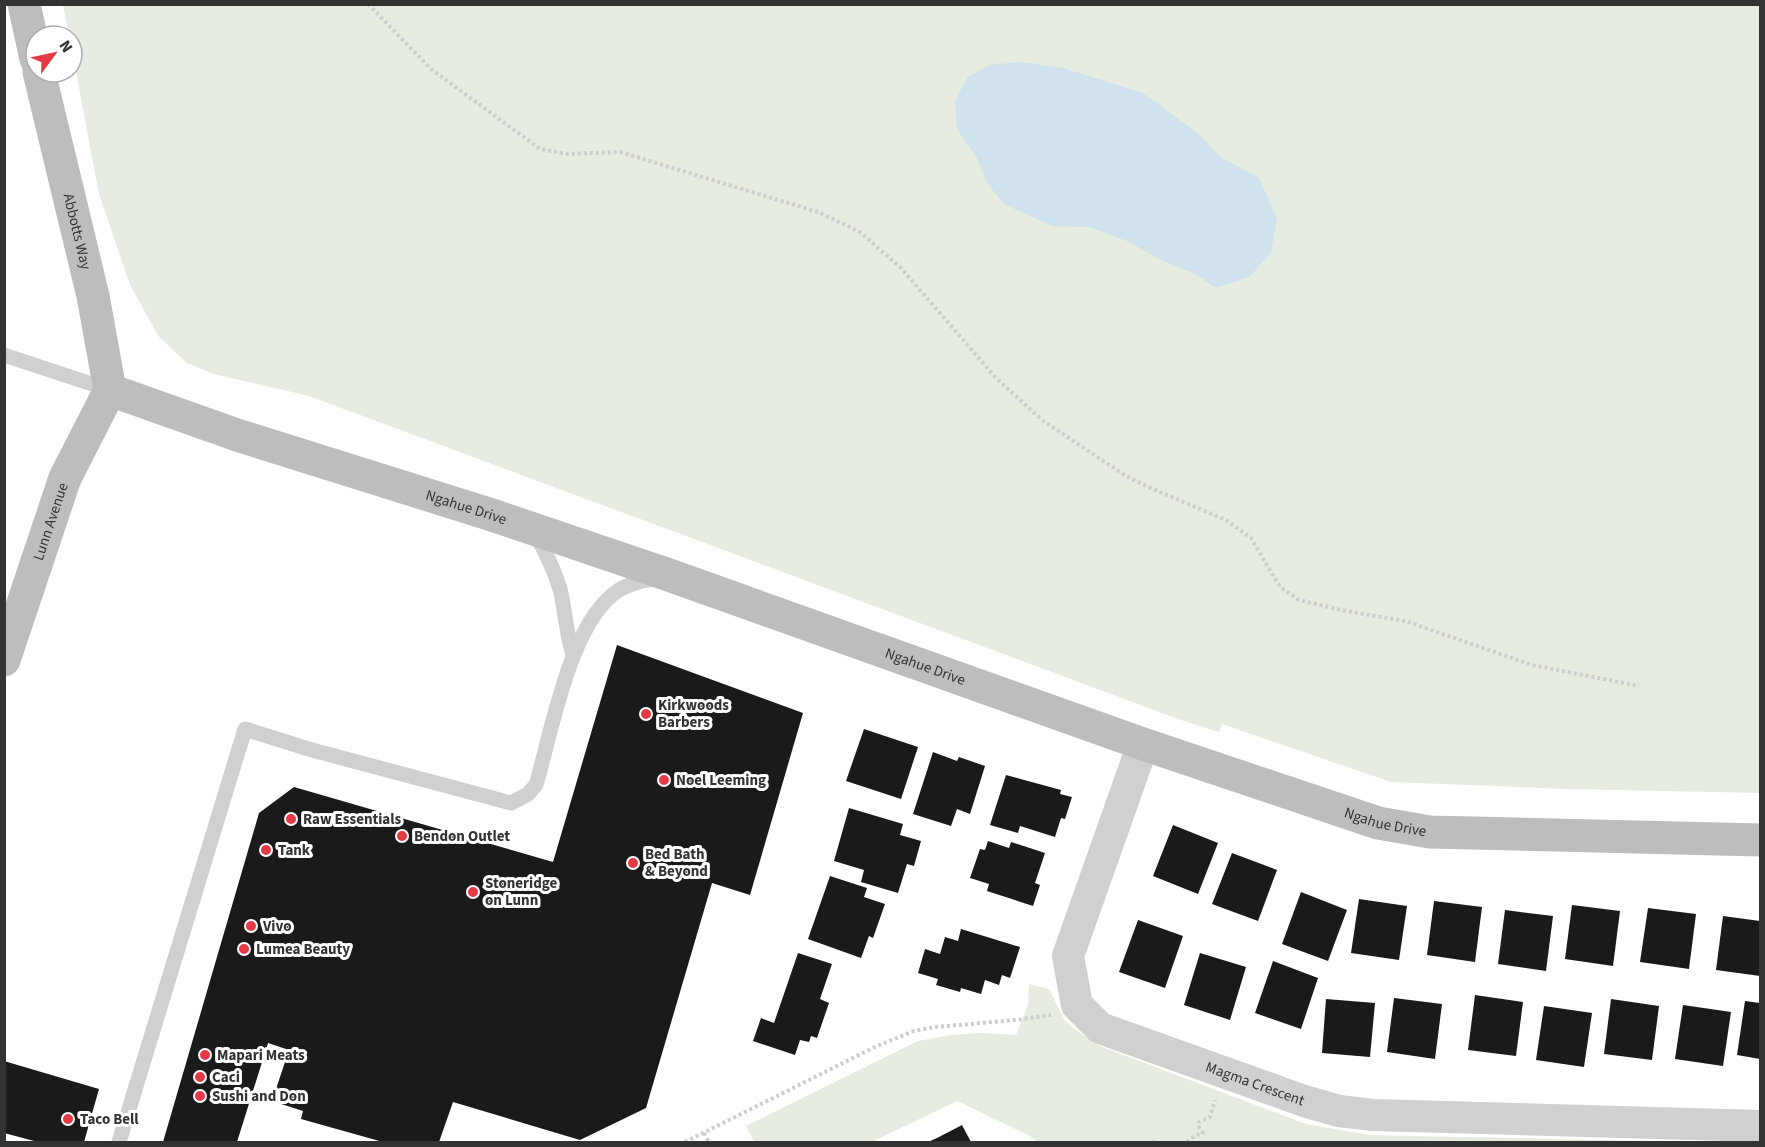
<svg xmlns="http://www.w3.org/2000/svg" width="1765" height="1147" font-family="'Source Sans 3',sans-serif">
<rect width="100%" height="100%" fill="#fff"/>
<g fill="#e6ecdf">
<path d="M63,5H1760V793L1569,789L1391,782L1222,724L1219,732L1181,720L309,396L214,374L187,363L159,337L130,285L99,194L72,51V36H69Z"/>
<path d="M1029,984L1049,989L1065,1021L1081,1034L1100,1046L1306,1124L1369,1135L1702,1142H1038L1030,1136L957,1101L872,1142H754L746,1126L918,1041L951,1035L981,1033L1016,1035L1028,1005Z"/>
</g>
<path fill="#cfe2ee" d="M1020,62L1063,68L1143,93L1201,136L1219,156L1259,178L1277,219L1271,253L1249,277L1216,288L1193,273L1159,259L1127,241L1089,227L1052,226L1004,204L987,183L977,158L957,129L955,101L967,78L989,65Z"/>
<g fill="#1a1a1a">
<path d="M617,645L803,713L750,895L712,883L646,1108L580,1140L453,1102L439,1142H383L301,1119L303,1111L272,1101L289,1050L268,1043L237,1142H163L259,813L294,787L553,862Z"/>
<path d="M864,729L918,747L901,799L846,781Z"/>
<path d="M933,752L957,761L959,757L985,766L970,814L957,809L951,826L913,814Z"/>
<path d="M1006,775L1061,790L1060,794L1072,797L1065,819L1061,818L1055,837L1020,826L1018,833L990,825Z"/>
<path d="M849,808L903,824L900,835L921,841L914,866L907,864L898,893L861,882L864,870L834,861Z"/>
<path d="M1173,825L1218,843L1198,894L1153,876Z"/>
<path d="M988,841L1009,848L1011,842L1045,853L1035,883L1040,885L1033,906L987,891L989,884L970,878L980,849L985,850Z"/>
<path d="M1232,853L1277,870L1258,921L1212,904Z"/>
<path d="M830,876L867,888L864,897L885,904L873,938L869,936L861,958L808,939Z"/>
<path d="M1301,892L1347,910L1328,961L1282,944Z"/>
<path d="M1359,899L1407,906L1399,960L1351,953Z"/>
<path d="M1434,901L1482,907L1475,962L1427,955Z"/>
<path d="M1572,905L1620,911L1613,966L1565,959Z"/>
<path d="M1648,908L1696,914L1689,969L1640,962Z"/>
<path d="M1505,910L1553,916L1546,971L1498,964Z"/>
<path d="M1723,916L1760,921V976L1716,970Z"/>
<path d="M1138,920L1183,936L1165,988L1119,972Z"/>
<path d="M961,929L1020,947L1010,978L1002,975L999,985L985,980L981,994L961,988L960,992L936,985L938,979L918,973L925,949L940,954L945,937L958,941Z"/>
<path d="M798,953L832,964L820,999L829,1003L817,1038L811,1036L809,1042L800,1040L795,1055L753,1041L761,1018L774,1023Z"/>
<path d="M1200,953L1246,967L1230,1020L1184,1005Z"/>
<path d="M1273,961L1318,978L1301,1029L1255,1013Z"/>
<path d="M1475,995L1523,1002L1516,1056L1468,1050Z"/>
<path d="M1394,998L1442,1004L1435,1059L1387,1052Z"/>
<path d="M1326,999L1375,1003L1370,1057L1322,1053Z"/>
<path d="M1611,999L1659,1006L1652,1060L1604,1054Z"/>
<path d="M1745,1001L1760,1003V1059L1737,1055Z"/>
<path d="M1683,1005L1731,1012L1723,1066L1675,1059Z"/>
<path d="M1544,1006L1592,1013L1584,1067L1536,1060Z"/>
<path d="M4,1061L99,1089L84,1142H38L4,1133Z"/>
<path d="M962,1125L971,1142H928L937,1138Z"/>
</g>
<g fill="none" stroke-linecap="round" stroke-linejoin="round">
<g stroke="#cdcdcd" stroke-width="4" stroke-dasharray="3 3" stroke-linecap="butt">
<path d="M368,4L431,69L540,149L567,154L620,152L818,212L860,232L901,268L996,378L1042,420L1126,476L1146,486L1226,520L1251,538L1280,587L1299,600L1346,611L1405,621L1532,665L1639,686"/>
<path d="M704,1133L709,1142"/>
<path d="M685,1142L877,1046L914,1031L935,1027L1016,1020L1051,1015"/>
<path d="M1153,1142L1155,1141"/>
<path d="M1187,1142L1194,1136L1203,1133L1198,1126L1199,1122L1210,1117L1215,1100"/>
</g>
<g stroke="#d0d0d0" stroke-width="15">
<path d="M4,355L110,390"/>
<path d="M535,533C545,551 554,569 560,589C565,610 566,632 573,655"/>
<path d="M119,1142L245,729L312,750L511,803L528,794L536,785C552,731 570,621 619,590C630,583 645,580 658,578"/>
</g>
<path stroke="#d0d0d0" stroke-width="32" id="s1" d="M1143,744L1068,956L1077,1005L1100,1028L1304,1101L1339,1111L1373,1115L1760,1126"/>
<g stroke="#bdbdbd" stroke-width="33">
<path d="M24,4L36,59"/>
<path id="s2" d="M39,72L93,296L110,390"/>
<path id="s3" d="M110,390L237,435L492,515L669,575L1143,744L1378,823L1430,832L1760,840"/>
<path id="s4" d="M4,660L65,478L110,390"/>
</g>
</g>
<g fill="#e63946" stroke="#fff" stroke-width="2">
<circle cx="646" cy="714" r="6"/>
<circle cx="664" cy="780" r="6"/>
<circle cx="291" cy="819" r="6"/>
<circle cx="402" cy="836" r="6"/>
<circle cx="266" cy="850" r="6"/>
<circle cx="633" cy="863" r="6"/>
<circle cx="473" cy="892" r="6"/>
<circle cx="251" cy="926" r="6"/>
<circle cx="244" cy="949" r="6"/>
<circle cx="205" cy="1055" r="6"/>
<circle cx="200" cy="1077" r="6"/>
<circle cx="200" cy="1096" r="6"/>
<circle cx="68" cy="1119" r="6"/>
</g>
<g text-anchor="middle" stroke-width="6" stroke-linejoin="round" paint-order="stroke">
<g font-size="15" fill="#333" stroke="#fff">
<text dy="5" stroke="none"><textPath href="#s2" startOffset="164">Abbotts Way</textPath></text>
<text dy="5" stroke="none"><textPath href="#s3" startOffset="375">Ngahue Drive</textPath></text>
<text dy="5" stroke="none"><textPath href="#s4" startOffset="146">Lunn Avenue</textPath></text>
<text dy="5" stroke="none"><textPath href="#s3" startOffset="861">Ngahue Drive</textPath></text>
<text dy="5" stroke="none"><textPath href="#s3" startOffset="1347">Ngahue Drive</textPath></text>
<text dy="5" stroke="none"><textPath href="#s1" startOffset="472">Magma Crescent</textPath></text>
</g>
<g font-size="15" font-weight="bold" fill="#333" stroke="#fff" text-anchor="start">
<text x="658" y="710">Kirkwoods<tspan x="658" dy="17">Barbers</tspan></text>
<text x="676" y="785">Noel Leeming</text>
<text x="303" y="824">Raw Essentials</text>
<text x="414" y="841">Bendon Outlet</text>
<text x="278" y="855">Tank</text>
<text x="645" y="859">Bed Bath<tspan x="645" dy="17">&amp; Beyond</tspan></text>
<text x="485" y="888">Stoneridge<tspan x="485" dy="17">on Lunn</tspan></text>
<text x="263" y="931">Vivo</text>
<text x="256" y="954">Lumea Beauty</text>
<text x="217" y="1060">Mapari Meats</text>
<text x="212" y="1082">Caci</text>
<text x="212" y="1101">Sushi and Don</text>
<text x="80" y="1124">Taco Bell</text>
</g>
</g>
<rect width="1765" height="1147" fill="none" stroke="#333333" stroke-width="12"/>
<g transform="translate(54 54) rotate(57)"><circle r="28" fill="#ffffff" stroke="#adadad" stroke-width="1.5"/>
<path d="M0-4.5L10 22L0 15L-10 22Z" fill="#e63946"/>
<text y="-9" font-size="16" font-weight="bold" text-anchor="middle" fill="#333333">N</text>
</g>
</svg>
